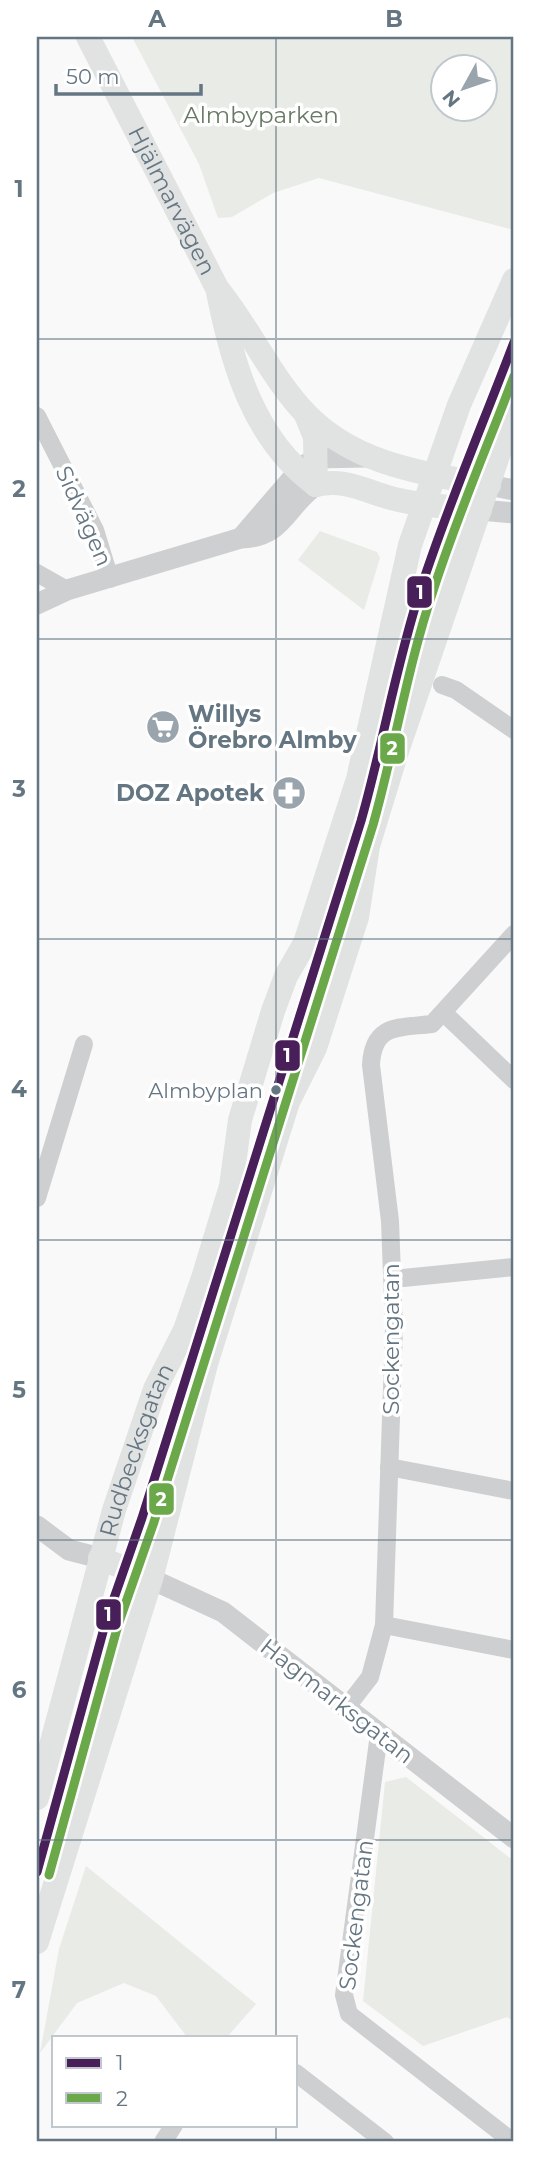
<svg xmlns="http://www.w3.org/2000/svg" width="551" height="2179" font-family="Montserrat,sans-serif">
<rect width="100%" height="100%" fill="#f9f9f9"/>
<g fill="#e8ebe6" fill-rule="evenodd">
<path d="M132,37H514V230L319,178L273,193L232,217L218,218L199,164ZM484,66V108H442V66Z"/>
<path d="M320,531L377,552L380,558L364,610L298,560Z"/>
<path d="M406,1777L514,1861V2022L507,2017L423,2046L363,2001L385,1782Z"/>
<path d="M86,1866L256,2004L227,2037H187L156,1996L124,1983L77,2003L40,2053L59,1949Z"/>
</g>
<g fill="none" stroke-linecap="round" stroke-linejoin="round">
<g stroke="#cecfd0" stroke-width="18">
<path d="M37,416L95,530L110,579"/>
<path d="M37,573L67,590"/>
<path d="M442,685L456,690L514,730"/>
<path d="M445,1014L514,1080"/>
<path d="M37,1198L84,1044"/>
<path d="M393,1279L514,1267"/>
<path d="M389,1467L514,1491"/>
<path d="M384,1625L514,1650"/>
<path d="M346,1708L370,1677L384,1625L394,1328L390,1221L371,1065C373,1023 399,1028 432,1024L514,934"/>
<path d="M379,1734L344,1995L349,2014L513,2142"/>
<path d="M296,2073L385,2142"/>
<path d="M163,2142L174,2125"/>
</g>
<g stroke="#cecfd0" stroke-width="21">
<path d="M489,485L514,490"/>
<path d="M480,510L514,513"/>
<path d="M241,538L303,466L317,458L365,457"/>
<path d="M37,604L67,590L241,538C283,537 285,507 316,485"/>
<path d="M37,1526L69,1550L100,1558"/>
<path d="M151,1579L223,1612L514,1838"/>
</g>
<g stroke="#e1e2e2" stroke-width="24">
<path id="s1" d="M88,37L217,288C249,327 273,381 307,415C356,465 423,473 489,485"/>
<path d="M218,292C232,364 254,440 316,485"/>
<path d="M306,415L315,437L316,485"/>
<path d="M316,485C346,477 370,494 399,500C425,506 453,507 480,510"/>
<path d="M100,1558L151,1579"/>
<path id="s2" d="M37,1798L114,1510L155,1389L185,1330L203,1278L231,1186L240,1120L273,1011L286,976L305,943L358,779L410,545L459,405L514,280"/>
<path d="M37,1942L151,1579L206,1364L288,1102L315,1048L357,917L368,846L398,748L514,409"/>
</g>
<g stroke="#fff" stroke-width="14">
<path id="bus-1" d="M37,1872L106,1621L142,1518L361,821C383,744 396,664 421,588C448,505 483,424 514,342"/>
</g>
<g stroke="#fff" stroke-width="14">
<path id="bus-2" d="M49,1875L118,1625L154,1522L373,825C395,747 407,668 433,591C456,519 487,447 514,376"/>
</g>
<use href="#bus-1" stroke="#481f59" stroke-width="9"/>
<use href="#bus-2" stroke="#6ba849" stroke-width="9"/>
</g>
<path fill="none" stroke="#657683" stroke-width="2" stroke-opacity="0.55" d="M276,37V2037M37,339H514M37,639H514M37,939H514M37,1240H514M37,1540H514M37,1840H514M276,2125V2142"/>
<defs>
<g id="supermarket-disc" transform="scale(1.75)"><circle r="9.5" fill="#99a4ac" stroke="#fff"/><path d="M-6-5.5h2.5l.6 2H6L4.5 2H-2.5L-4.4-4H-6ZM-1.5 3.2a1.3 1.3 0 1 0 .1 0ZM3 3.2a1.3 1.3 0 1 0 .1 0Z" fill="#fff"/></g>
<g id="pharmacy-disc" transform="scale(1.75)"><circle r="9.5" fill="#99a4ac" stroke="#fff"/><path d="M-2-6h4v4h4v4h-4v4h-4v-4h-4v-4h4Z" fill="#fff"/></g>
</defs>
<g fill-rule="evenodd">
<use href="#supermarket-disc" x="163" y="727"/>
<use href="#pharmacy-disc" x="289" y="793"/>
</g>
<circle fill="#657683" stroke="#fff" stroke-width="2.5" cx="276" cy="1090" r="6"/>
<g text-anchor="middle" stroke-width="7" stroke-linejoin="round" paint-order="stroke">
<g font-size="21" fill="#657683" stroke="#fff" text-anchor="end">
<text x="263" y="1098">Almbyplan</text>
</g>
<g font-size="23" fill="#687a64" stroke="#fff">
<text x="261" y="123">Almbyparken</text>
</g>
<g font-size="23" fill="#657683" stroke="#fff">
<text dy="8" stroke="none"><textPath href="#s1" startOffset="184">Hjälmarvägen</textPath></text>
<text transform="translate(84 516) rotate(66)" y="8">Sidvägen</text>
<text transform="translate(391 1339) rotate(-90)" y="8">Sockengatan</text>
<text dy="8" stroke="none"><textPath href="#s2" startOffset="362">Rudbecksgatan</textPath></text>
<text transform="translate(337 1701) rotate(38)" y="8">Hagmarksgatan</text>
<text transform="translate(356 1915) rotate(-83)" y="8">Sockengatan</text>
</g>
<g font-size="23" font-weight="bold" fill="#657683" stroke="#fff" text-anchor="start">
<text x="188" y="722">Willys<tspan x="188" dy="26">Örebro Almby</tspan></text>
<text x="264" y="801" text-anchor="end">DOZ Apotek</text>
</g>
</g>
<g stroke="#fff" stroke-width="2.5">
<rect x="406" y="575" width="27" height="34" rx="7" fill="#481f59"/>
<rect x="379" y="732" width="27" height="33" rx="7" fill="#6ba849"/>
<rect x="274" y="1039" width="27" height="33" rx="7" fill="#481f59"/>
<rect x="148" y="1482" width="27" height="34" rx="7" fill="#6ba849"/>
<rect x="95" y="1598" width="27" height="33" rx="7" fill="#481f59"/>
</g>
<g font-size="19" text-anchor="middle" font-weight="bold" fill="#fff">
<text x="420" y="599">1</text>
<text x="392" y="755">2</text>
<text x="287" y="1062">1</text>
<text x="161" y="1506">2</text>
<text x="108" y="1621">1</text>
</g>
<rect width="551" height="2179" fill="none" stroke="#ffffff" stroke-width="77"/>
<rect x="52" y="2036" width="245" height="91" fill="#ffffff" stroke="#c1c8cd" stroke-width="2"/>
<rect x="66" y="2058" width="35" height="10" fill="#481f59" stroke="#c1c8cd" stroke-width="2"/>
<text x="116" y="2070" font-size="21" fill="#657683">1</text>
<rect x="66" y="2093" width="35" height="10" fill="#6ba849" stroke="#c1c8cd" stroke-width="2"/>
<text x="116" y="2106" font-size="21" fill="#657683">2</text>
<g transform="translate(464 88) rotate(230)"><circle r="33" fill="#ffffff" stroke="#c1c8cd" stroke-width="2"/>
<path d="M0-5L12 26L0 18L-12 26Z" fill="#99a4ac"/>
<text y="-10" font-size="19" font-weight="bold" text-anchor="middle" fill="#657683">N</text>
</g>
<path d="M56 84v10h145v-10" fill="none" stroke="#657683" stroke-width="3.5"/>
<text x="66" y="84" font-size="21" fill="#657683" stroke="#ffffff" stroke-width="5" paint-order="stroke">50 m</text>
<rect x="38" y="38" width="474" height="2102" fill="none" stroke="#657683" stroke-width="2.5"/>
<g font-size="23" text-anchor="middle" font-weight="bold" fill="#657683">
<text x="157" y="27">A</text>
<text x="394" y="27">B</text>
<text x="19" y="197">1</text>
<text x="19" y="497">2</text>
<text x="19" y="797">3</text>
<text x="19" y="1097">4</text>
<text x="19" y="1398">5</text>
<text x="19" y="1698">6</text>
<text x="19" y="1998">7</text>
</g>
</svg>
